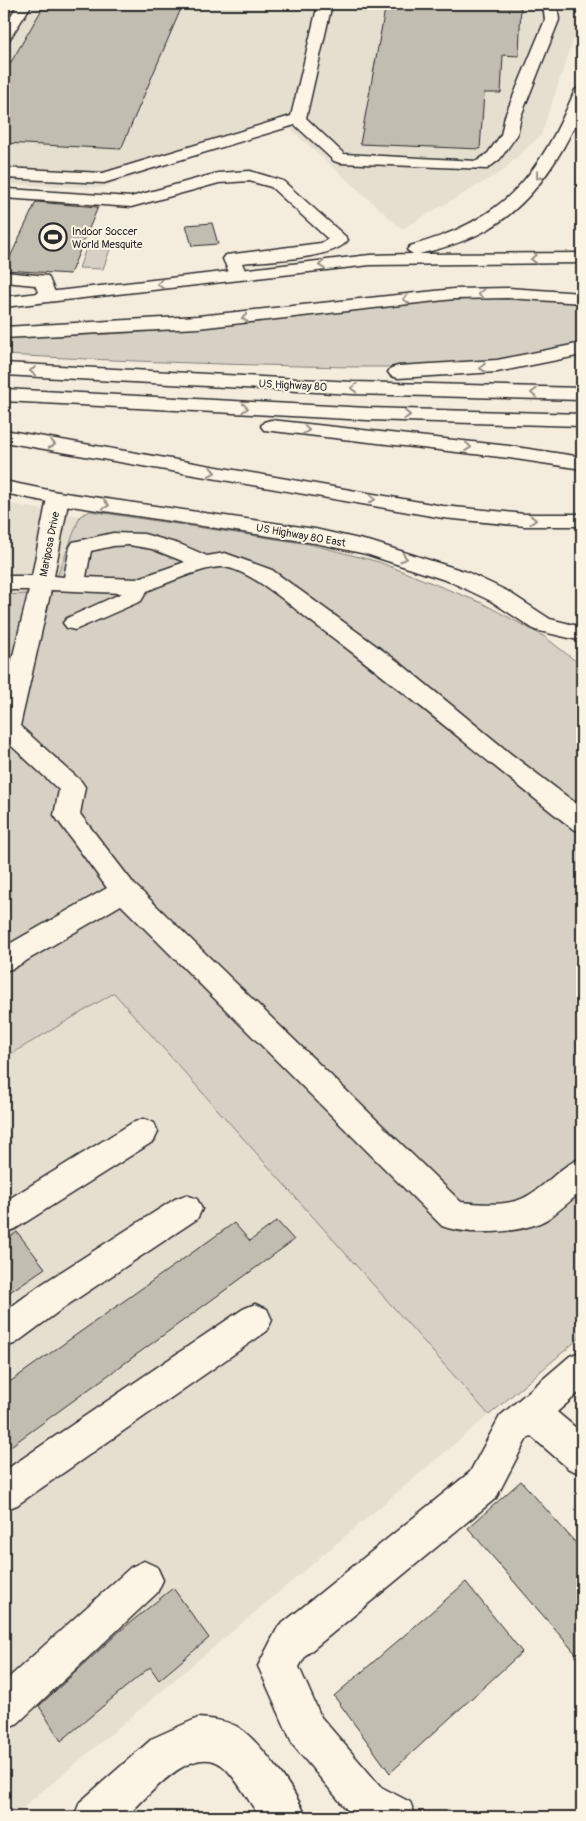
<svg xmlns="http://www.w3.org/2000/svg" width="586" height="1821" font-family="Pangolin,sans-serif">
<rect width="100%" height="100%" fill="#f4edde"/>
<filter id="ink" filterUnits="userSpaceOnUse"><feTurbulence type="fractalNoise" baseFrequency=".02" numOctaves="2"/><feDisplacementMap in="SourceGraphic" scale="10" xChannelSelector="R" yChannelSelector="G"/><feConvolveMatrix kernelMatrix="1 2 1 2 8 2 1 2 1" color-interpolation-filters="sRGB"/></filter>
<g filter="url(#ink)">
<g fill="#e5dfd0">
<path d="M19,4H582L579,23L541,135L501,172L402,229L287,126L101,188L4,184V29Z"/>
<path d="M4,503L80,516L51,593L4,595Z"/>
<path d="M114,993L489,1415L12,1817H4V1058Z"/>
</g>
<g fill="#d6d1c4" stroke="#807e78">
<path d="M88,243L112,244L103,269L79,268Z"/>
<path d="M525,298L582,303V343C491,370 394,368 300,366C201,364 102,360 4,355V337C77,336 150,333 223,325C324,314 424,297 525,298Z"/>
<path d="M90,511L309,544L379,562L482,603L545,637L582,666V1336L489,1415L114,993L4,1058V595L51,593L80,516Z"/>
</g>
<g fill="#c2bdb1" stroke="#2b2b2b">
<path d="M45,4H183L121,149L4,143V74Z"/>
<path d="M386,4H521L519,56L503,55L501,93H484L480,149L360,144Z"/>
<path d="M36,202L98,207L70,274L4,270Z"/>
<path d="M212,223L218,244L192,246L186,225Z"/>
<path d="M277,1221L294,1240L4,1451V1386L234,1223L250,1241Z"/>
<path d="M17,1232L45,1268L4,1296V1241Z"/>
<path d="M521,1481L582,1550V1661L468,1528Z"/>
<path d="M466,1582L522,1652L390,1773L334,1696Z"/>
<path d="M173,1588L209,1638L159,1680L150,1667L61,1741L39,1706L121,1630Z"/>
</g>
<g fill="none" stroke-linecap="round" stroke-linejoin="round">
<g stroke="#2b2b2b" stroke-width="3">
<g id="minor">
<path d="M18,4H32L9,40L4,41V27Z"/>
<path d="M318,4H332L306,118L344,154L477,161L488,153L501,135L505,116L545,20L543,4H557L559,20L521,116L517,135L500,159L487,169L340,163L334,161L295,125L104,183L4,178V168L103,173L291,116Z"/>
<path d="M250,171L283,181L345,236L348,240C334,260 266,260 242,263L247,275L244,279H232L223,259L226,255L321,243L328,239L271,187L249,181L219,183L131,207L4,198V190L8,189L131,197L218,173Z"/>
<path d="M4,272L48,276L57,297L54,301H42L35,285L4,282Z"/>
<path d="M58,492L65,494L69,498L54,576L64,577L70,547L73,542L113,533L144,534L182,545L207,556L225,553L272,570L400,663L511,754L582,808V832L573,829C485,760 401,688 312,622C291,606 249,569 223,567C205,566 165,584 147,591L141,601L75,630L67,628L63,623L67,618L122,593L51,590L20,726L81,781L85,787L80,814L134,884L461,1202C481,1204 511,1207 529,1195C548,1184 561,1165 582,1158V1191C571,1200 560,1210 549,1218C525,1234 468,1236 442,1226L121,905L14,968L4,971V947L107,888L54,815L59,790L4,739V692L29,590H4V576H32L47,498L51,494ZM129,545L152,549L185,562L136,579L86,577L91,551L113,546Z"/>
<path d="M143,1119L154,1123L158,1132L154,1141L15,1229L4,1233V1202L132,1123Z"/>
<path d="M186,1195L197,1199L202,1209L197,1219L66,1306L16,1343L4,1348V1312L42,1284L175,1199Z"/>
<path d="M255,1304L267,1309L272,1320L267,1331L17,1505L4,1510V1471L243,1309Z"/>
<path d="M582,1351V1390L557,1412L582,1433V1474L569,1469L531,1436L526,1440L496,1498L306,1655L299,1667L321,1717L381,1787L410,1802L416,1817H353L293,1745L258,1666L278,1627L470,1472L500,1416L570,1356Z"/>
<path d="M144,1561L157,1567L163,1580L157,1593L18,1723L4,1729V1682L131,1567Z"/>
<path d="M198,1718C211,1719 224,1720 236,1726C259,1739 297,1792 306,1817H260C249,1802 240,1784 227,1770C196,1736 149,1796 126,1817H74L80,1802L153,1738Z"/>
</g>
</g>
<g stroke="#2b2b2b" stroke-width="3">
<g id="major">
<path d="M582,86C582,92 583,101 582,108C581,117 575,125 571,133C551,173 522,212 481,233C461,243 440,249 419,254L582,253V263L370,265L4,307V297L370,255L413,254L407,250L410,246C503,221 539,177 575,90Z"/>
<path d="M4,481L58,492L315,529L372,542L467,572L507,591L550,619L582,627V641L535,630L491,601L451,582L366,554L315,543L58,504L4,493Z"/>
</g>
</g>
<g stroke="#2b2b2b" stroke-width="3">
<g id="highway">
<path d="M508,288L582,293V303L508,298L454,299L198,328L4,338V327L198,316L454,289Z"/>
<path d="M582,343V355L497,372L398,378L391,376L388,372L391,368L398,366L497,360Z"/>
<path d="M4,363L353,382L582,388V400L353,394L4,375Z"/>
<path d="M4,389L368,408L582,414V426L368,420L4,401Z"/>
<path d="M271,420L509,446L582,457V469L509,458L264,430L261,426L264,422Z"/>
<path d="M4,430L443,506L525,514H582V526H525L443,518L4,442Z"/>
</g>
</g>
<use href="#minor" fill="#fcf5e5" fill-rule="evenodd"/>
<use href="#major" fill="#fcf5e5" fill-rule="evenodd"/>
<use href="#highway" fill="#fcf5e5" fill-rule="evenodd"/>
</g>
<defs><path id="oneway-chevron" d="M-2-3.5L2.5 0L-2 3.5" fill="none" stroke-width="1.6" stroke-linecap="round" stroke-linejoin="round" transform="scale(1.25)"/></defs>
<g stroke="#949088">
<use href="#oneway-chevron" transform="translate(539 176) rotate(128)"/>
<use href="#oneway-chevron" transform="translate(534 259) rotate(179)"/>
<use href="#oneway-chevron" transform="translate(322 265) rotate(174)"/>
<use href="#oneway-chevron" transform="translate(160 284) rotate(173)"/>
<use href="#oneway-chevron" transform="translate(481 294) rotate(179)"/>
<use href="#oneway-chevron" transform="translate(406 299) rotate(174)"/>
<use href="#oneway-chevron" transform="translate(245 318) rotate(175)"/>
<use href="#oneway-chevron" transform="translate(483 368) rotate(174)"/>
<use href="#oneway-chevron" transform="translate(33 371) rotate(-176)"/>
<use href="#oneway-chevron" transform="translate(354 388) rotate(-178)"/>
<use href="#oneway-chevron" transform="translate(534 393) rotate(-179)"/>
<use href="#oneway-chevron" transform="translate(245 408) rotate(3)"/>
<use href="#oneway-chevron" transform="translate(407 415) rotate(2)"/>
<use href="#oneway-chevron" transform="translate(306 430) rotate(6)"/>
<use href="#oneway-chevron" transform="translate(52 444) rotate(10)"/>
<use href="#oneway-chevron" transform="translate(468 447) rotate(6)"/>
<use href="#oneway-chevron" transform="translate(212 472) rotate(10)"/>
<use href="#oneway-chevron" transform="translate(372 499) rotate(10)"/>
<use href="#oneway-chevron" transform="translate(106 505) rotate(8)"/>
<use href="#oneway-chevron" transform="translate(533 520) rotate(2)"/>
<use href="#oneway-chevron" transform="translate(404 558) rotate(16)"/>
</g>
</g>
<defs>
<g id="stadium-ring" transform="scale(1.4375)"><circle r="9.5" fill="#fcf5e5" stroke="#2b2b2b" stroke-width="1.5"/><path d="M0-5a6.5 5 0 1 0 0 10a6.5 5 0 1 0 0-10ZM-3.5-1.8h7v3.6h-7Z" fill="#2b2b2b"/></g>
</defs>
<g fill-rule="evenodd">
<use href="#stadium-ring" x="53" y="237"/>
</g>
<g text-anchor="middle" stroke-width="4" stroke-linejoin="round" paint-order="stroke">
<g font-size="11" fill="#2b2b2b" stroke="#fcf5e5" text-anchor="start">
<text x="72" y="235">Indoor Soccer<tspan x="72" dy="13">World Mesquite</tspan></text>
</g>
<g font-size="11" fill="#2b2b2b" stroke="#fcf5e5">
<text transform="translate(293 385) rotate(3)" y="4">US Highway 80</text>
<text transform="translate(301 535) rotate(10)" y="4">US Highway 80 East</text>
<text transform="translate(49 544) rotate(-79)" y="4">Mariposa Drive</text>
</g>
</g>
<rect width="586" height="1821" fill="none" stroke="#fcf5e5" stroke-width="20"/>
<rect x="10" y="10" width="566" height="1801" fill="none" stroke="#2b2b2b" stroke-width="2" filter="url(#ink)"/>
</svg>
